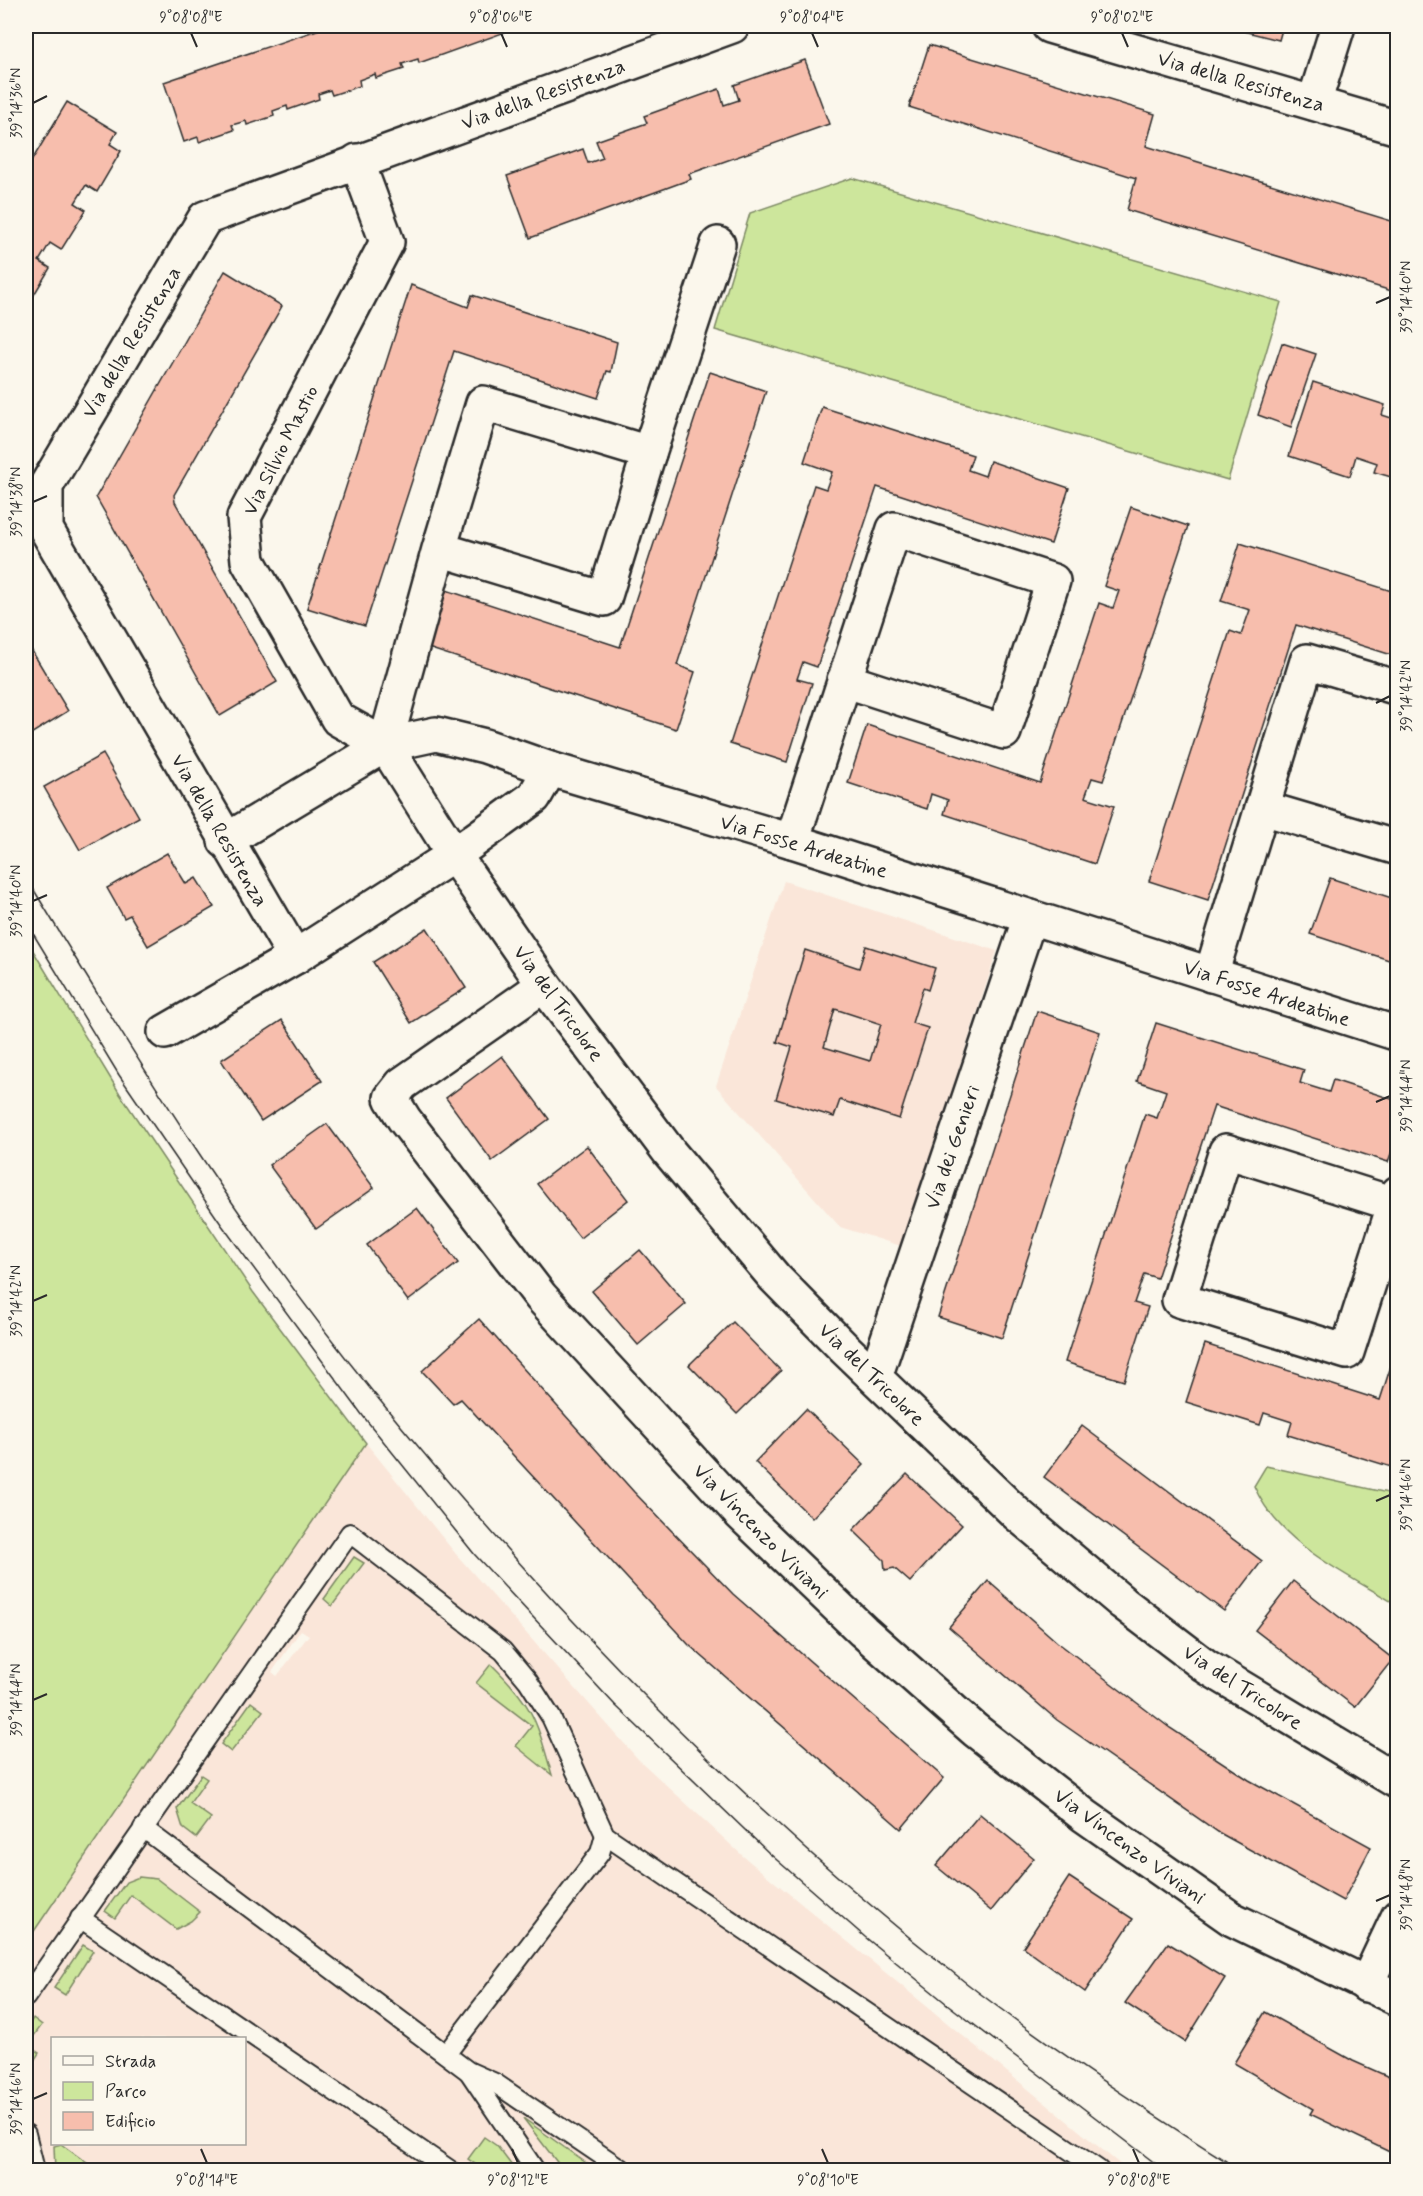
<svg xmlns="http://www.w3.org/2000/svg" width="1423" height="2196" font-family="Mynerve,sans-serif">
<rect width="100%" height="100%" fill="#fbf7ec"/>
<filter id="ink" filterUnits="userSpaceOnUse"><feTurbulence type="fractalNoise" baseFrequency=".0167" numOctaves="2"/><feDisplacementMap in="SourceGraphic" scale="12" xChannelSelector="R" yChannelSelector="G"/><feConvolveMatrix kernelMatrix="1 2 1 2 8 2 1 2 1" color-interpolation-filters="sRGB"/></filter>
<g filter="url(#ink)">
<g fill="#fae6d9" fill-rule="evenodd">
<path d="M784,881L997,951L901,1246L840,1227L716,1086Z"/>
<path d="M366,1443L455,1553L638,1759L744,1857L1127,2170H596L525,2119L563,2170H515L497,2146L468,2159L484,2170H92L94,2168L54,2146L55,2170H26V2073L39,2054L27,2045L33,2018L26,2030V1943ZM354,1557L363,1564L332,1606L324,1598ZM301,1630L309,1635L277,1676L272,1672ZM476,1683L512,1684L525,1700L536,1717L551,1773L532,1726ZM251,1703L263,1712L221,1744ZM131,1895L191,1921L176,1929ZM83,1946L93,1951L65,1995ZM52,2038H244V2144H52Z"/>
</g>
<g fill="#cde69c" stroke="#7c8864" stroke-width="1.5">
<path d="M852,178L1281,302L1228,480L715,330L750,213Z"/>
<path d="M26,939L120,1094L253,1292L366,1443L26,1943Z"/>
<path d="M1266,1466L1397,1495V1605C1345,1573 1280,1545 1254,1486Z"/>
<path d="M354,1557L364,1563L332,1606L324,1599Z"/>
<path d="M491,1664C534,1706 536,1719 552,1775L516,1746L532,1726L476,1683Z"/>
<path d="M251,1702L263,1711L231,1752L221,1744Z"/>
<path d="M201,1775L207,1779L190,1803L211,1818L196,1838L183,1828L177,1809Z"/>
<path d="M139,1877L157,1879L200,1912L191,1921L176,1929L131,1895L115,1918L105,1911L126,1882Z"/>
<path d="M83,1945L93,1951L65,1995L54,1988Z"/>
<path d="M33,2018L42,2025L27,2045L39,2053L26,2073V2030Z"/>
<path d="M523,2118L596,2170H563Z"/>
<path d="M484,2137L497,2146L515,2170H484L468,2159Z"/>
<path d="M61,2144L94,2168L92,2170H55L54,2146Z"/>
</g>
<g fill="#f7bead" stroke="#2b2b2b" stroke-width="1.5" fill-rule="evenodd">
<path d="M329,26H522L419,63L418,59L402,64L404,69L376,78L375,74L359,80L360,86L332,95L330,90L318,94L319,99L288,110L287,106L273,111L274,116L247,125L246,121L232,125L234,130L199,142L198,137L184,142L164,82Z"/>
<path d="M1223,26H1283L1279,40Z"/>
<path d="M929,45L1155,114L1146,146L1398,223V293L1127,210L1136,178L909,107Z"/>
<path d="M805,60L829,124L689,174L691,179L530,238L507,176L583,149L588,163L603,158L596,141L647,123L644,116L719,89L724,105L739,100L734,85Z"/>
<path d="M67,102L117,132L110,144L121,151L97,192L86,185L75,203L86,210L61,250L50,243L39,261L50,268L26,308V170Z"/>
<path d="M225,271L282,306L174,495L175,502L277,682L220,716L96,497Z"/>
<path d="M411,285L468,307L472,295L617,342L611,372L607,371L598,398L454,351L365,626L307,608Z"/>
<path d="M1282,343L1316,354L1291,427L1258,415Z"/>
<path d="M710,372L766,391L677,665L695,672L676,729L428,648L446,590L620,647Z"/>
<path d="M1313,382L1385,405L1382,415L1398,420V479L1374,472L1377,463L1356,456L1350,476L1289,456Z"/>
<path d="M822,407L973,455L968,470L985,476L990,461L1069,488L1051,544L877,487L817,667L803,662L797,679L812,683L787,762L730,744L814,485L826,489L832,472L804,462Z"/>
<path d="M1131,507L1188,526L1103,781L1092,778L1085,797L1114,806L1095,864L944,814L948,800L931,794L927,809L848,783L867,725L1040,783L1099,603L1113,608L1119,591L1104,586Z"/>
<path d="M1240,543L1398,593V657L1296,625L1208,900L1149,881L1230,631L1241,635L1250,610L1221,601Z"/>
<path d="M26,641L68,711L26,737Z"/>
<path d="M103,754L139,817L80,850L44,787Z"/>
<path d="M167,853L186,884L196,878L214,907L148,946L130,915L124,918L107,888Z"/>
<path d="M1330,878L1398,900V963L1310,934Z"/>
<path d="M427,928L466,988L411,1023L373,962Z"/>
<path d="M866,946L935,968L928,990L923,988L912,1023L928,1028L899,1119L840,1100L834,1117L776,1099L792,1047L777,1042L805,950L859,968ZM835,1009L881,1024L870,1061L824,1047Z"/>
<path d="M1037,1011L1100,1032L1002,1338L938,1317Z"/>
<path d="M282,1020L322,1081L261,1121L221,1060Z"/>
<path d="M1156,1023L1304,1070L1300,1083L1329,1092L1333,1080L1398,1101V1134L1388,1162L1214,1106L1157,1278L1144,1274L1134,1303L1148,1307L1124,1381L1065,1362L1145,1114L1157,1118L1166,1091L1137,1081Z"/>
<path d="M502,1056L549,1119L492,1161L446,1098Z"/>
<path d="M327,1124L374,1188L316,1229L269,1165Z"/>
<path d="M587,1146L628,1200L580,1238L537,1184Z"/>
<path d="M417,1208L458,1263L408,1301L367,1245Z"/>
<path d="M640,1250L686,1304L638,1345L592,1291Z"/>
<path d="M479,1319L634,1492L733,1594L944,1778L901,1829L689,1645L461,1399L453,1404L422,1371Z"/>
<path d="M733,1322L781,1371L737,1414L689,1365Z"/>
<path d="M1205,1344L1380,1400L1398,1344V1469L1288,1435L1292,1422L1264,1413L1260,1425L1186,1402Z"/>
<path d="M806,1409L864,1465L812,1518L755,1462Z"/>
<path d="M1082,1426L1262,1561L1224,1611L1044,1477Z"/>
<path d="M907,1474L962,1525L910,1582L894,1568L885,1570L884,1560L853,1530Z"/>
<path d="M988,1581L1057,1642L1170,1728L1249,1780L1371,1847L1343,1901L1218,1832L1057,1720L949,1627Z"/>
<path d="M1293,1581L1393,1659L1355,1707L1255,1630Z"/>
<path d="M980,1814L1034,1858L991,1911L936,1866Z"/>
<path d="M1069,1877L1133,1919L1085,1992L1023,1947Z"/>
<path d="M1168,1943L1225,1978L1185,2042L1125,2003Z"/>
<path d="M1265,2012L1353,2061L1398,2081V2156L1310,2114L1313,2109L1234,2063Z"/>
</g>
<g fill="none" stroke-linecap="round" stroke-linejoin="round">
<g stroke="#2b2b2b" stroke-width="22">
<g id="lane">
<path d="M143,1828L468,2071L495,2083L623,2170"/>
<path d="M80,1918L450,2170"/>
<path d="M26,1997L350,1533L503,1651L528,1681L551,1717L605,1835L1099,2170"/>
<path d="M446,2054L600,1853L605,1835"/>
<path d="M469,2072L535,2170"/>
<path d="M26,2134L35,2170"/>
</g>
</g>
<g stroke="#2b2b2b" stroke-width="38">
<g id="street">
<path d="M1049,26L1398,128"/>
<path d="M1314,103L1338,26"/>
<path d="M357,161L387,242L244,517L248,561L338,719L385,745L454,855L544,985L670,1153L775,1278L844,1348L1017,1514L1123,1603L1207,1667L1398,1782"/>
<path d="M649,453L718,244"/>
<path d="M385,745L439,549L483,403L649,453L604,599L439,549"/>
<path d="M1263,808L1398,848"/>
<path d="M225,841L385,745L436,734L485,746L550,769L792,841L1398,1034"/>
<path d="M792,841L894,529L1053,581L1004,732L844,680"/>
<path d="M295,957L46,529V486L205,218L732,26"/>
<path d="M1211,975L1307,661L1398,688"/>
<path d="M544,985L402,1084L391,1098L404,1119L541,1297L740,1513L863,1631L975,1730L1085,1816L1232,1919L1398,1999"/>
<path d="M165,1032L295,957L454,855L534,797L550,769"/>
<path d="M1394,1204L1226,1151L1179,1300L1347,1352L1398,1193"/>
<path d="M875,1377L1030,917"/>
<path d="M1366,1985L1398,1917"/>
</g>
</g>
<use href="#lane" stroke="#fbf7ec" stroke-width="18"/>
<use href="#street" stroke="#fbf7ec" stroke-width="33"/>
<g stroke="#2b2b2b" stroke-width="1.5">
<path d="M26,877C133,1054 242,1231 373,1392C549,1608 745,1810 965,1982C1053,2050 1146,2111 1240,2170"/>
<path d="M26,922L119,1075L221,1224L363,1416L475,1555L615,1705L770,1854L865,1937L947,2004L1164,2170"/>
</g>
</g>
</g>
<path fill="none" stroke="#2b2b2b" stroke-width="2" d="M191,33L197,47M501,33L507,47M812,33L818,47M1122,33L1128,47M33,103L47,96M1376,303L1390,297M33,502L47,496M1376,703L1390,696M33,901L47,895M1376,1102L1390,1096M33,1301L47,1295M1376,1501L1390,1495M33,1700L47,1694M1376,1901L1390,1895M33,2099L47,2093M201,2149L207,2163M512,2149L518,2163M822,2149L828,2163M1133,2149L1139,2163"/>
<g text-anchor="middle" stroke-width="4.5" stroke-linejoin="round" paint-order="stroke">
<g font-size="21" fill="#2b2b2b" stroke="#fbf7ec">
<text transform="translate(1241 81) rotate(16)" y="7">Via della Resistenza</text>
<text transform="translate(543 94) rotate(-20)" y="7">Via della Resistenza</text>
<text transform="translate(131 342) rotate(-59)" y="7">Via della Resistenza</text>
<text transform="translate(280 450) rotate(-63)" y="7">Via Silvio Mastio</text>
<text transform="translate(220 830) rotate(60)" y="7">Via della Resistenza</text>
<text transform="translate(804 846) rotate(17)" y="7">Via Fosse Ardeatine</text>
<text transform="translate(1267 993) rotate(18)" y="7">Via Fosse Ardeatine</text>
<text transform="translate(559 1003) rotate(54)" y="7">Via del Tricolore</text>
<text transform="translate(952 1147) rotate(-71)" y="7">Via dei Genieri</text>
<text transform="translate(872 1374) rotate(44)" y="7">Via del Tricolore</text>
<text transform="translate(761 1531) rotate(45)" y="7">Via Vincenzo Viviani</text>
<text transform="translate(1243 1687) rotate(33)" y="7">Via del Tricolore</text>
<text transform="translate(1130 1846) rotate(36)" y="7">Via Vincenzo Viviani</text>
</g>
</g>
<rect width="1423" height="2196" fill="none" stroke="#fbf7ec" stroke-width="66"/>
<rect x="51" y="2037" width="195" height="108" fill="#fbf7ec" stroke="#a8a59f" stroke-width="1.5"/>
<rect x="63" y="2056" width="30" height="9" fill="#fbf7ec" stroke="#a8a59f" stroke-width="1.5"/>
<text x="105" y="2067" font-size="18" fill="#2b2b2b">Strada</text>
<rect x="63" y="2082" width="30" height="18" fill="#cde69c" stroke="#a8a59f" stroke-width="1.5"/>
<text x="105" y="2097" font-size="18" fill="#2b2b2b">Parco</text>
<rect x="63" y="2112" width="30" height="18" fill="#f7bead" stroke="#a8a59f" stroke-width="1.5"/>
<text x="105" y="2127" font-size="18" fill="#2b2b2b">Edificio</text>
<rect x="33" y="33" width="1357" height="2130" fill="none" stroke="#2b2b2b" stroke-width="2"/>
<g font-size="15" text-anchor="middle" fill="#2b2b2b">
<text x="191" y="22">9°08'08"E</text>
<text x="501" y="22">9°08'06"E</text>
<text x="812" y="22">9°08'04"E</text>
<text x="1122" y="22">9°08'02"E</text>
<text transform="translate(16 103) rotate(-90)" y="5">39°14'36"N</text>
<text transform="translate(1406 297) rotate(-90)" y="5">39°14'40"N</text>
<text transform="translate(16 502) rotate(-90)" y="5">39°14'38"N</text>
<text transform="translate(1406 696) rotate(-90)" y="5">39°14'42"N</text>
<text transform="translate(16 901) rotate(-90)" y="5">39°14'40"N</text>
<text transform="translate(1406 1096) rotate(-90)" y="5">39°14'44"N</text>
<text transform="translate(16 1301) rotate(-90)" y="5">39°14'42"N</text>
<text transform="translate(1406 1495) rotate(-90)" y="5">39°14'46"N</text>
<text transform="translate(16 1700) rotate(-90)" y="5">39°14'44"N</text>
<text transform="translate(1406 1895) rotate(-90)" y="5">39°14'48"N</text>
<text transform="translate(16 2099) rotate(-90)" y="5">39°14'46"N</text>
<text x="207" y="2185">9°08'14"E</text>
<text x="518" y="2185">9°08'12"E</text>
<text x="828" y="2185">9°08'10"E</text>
<text x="1139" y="2185">9°08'08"E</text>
</g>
</svg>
